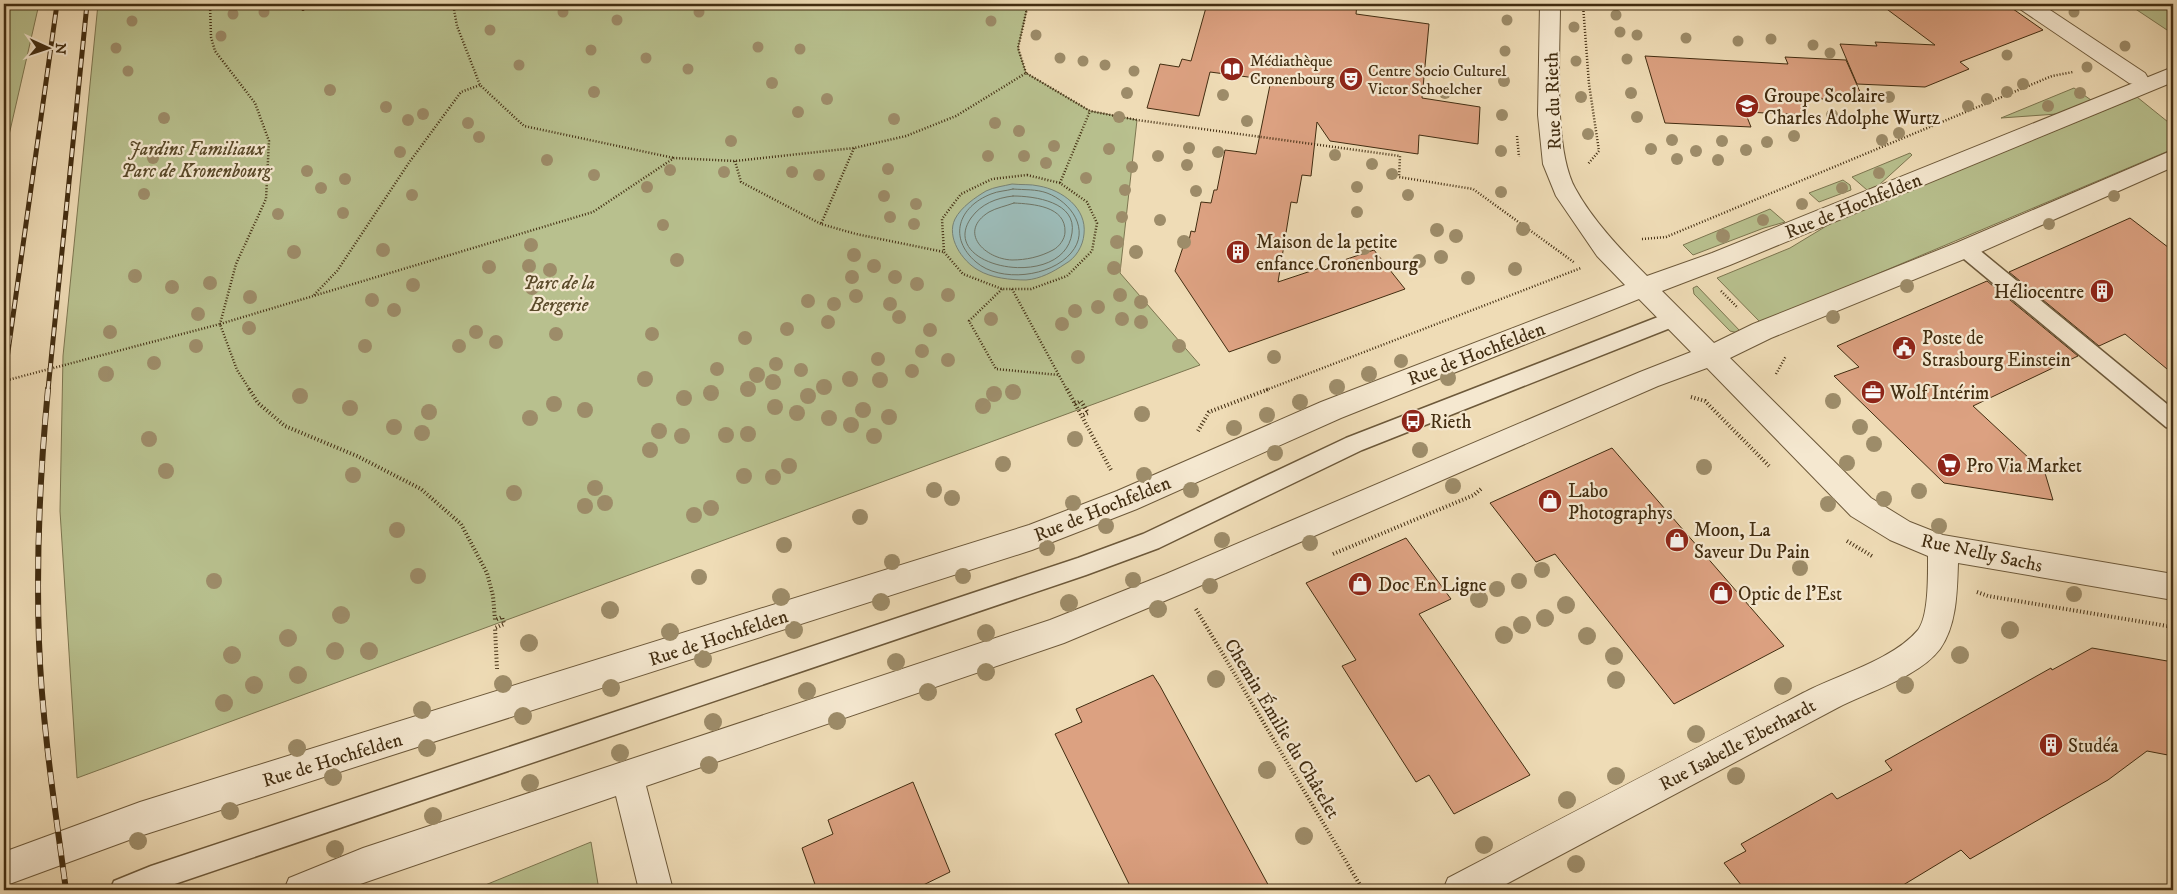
<svg xmlns="http://www.w3.org/2000/svg" width="2177" height="894" font-family="'IM FELL DW Pica',serif">
<rect width="100%" height="100%" fill="#efdcb6"/>
<filter id="stains"><feTurbulence type="fractalNoise" baseFrequency=".004" numOctaves="4"/><feColorMatrix values="0 0 0 0 .2 0 0 0 0 .09 0 0 0 0 .02 0 0 0 .5 -.17"/></filter>
<radialGradient id="worn" r=".72"><stop offset=".6" stop-color="#630" stop-opacity="0"/><stop offset="1" stop-color="#630" stop-opacity=".3"/></radialGradient>
<g fill="#b8c08e" stroke="#7d7650">
<path d="M4,4H39L4,157Z"/>
<path d="M98,4H1028L1018,48L1026,73L1090,111L1137,120L1120,273L1200,365L77,778L60,511L63,356Z"/>
<path d="M2128,4H2173V34Z"/>
<path d="M2074,88L2091,100L2057,114L2001,118Z"/>
<path d="M2137,97L2173,126V149L1761,323L1717,278L1790,248L1833,222Z"/>
<path d="M1910,153L1912,155L1879,185L1867,190L1852,177Z"/>
<path d="M1843,180L1850,185L1851,190L1819,202L1809,193Z"/>
<path d="M1770,209L1785,222L1764,228L1693,255L1683,245Z"/>
<path d="M1697,286L1741,332L1738,333L1730,331L1694,294L1693,288Z"/>
<path d="M591,842L599,890H473Z"/>
</g>
<path fill="#9cbab6" stroke="#788274" d="M1012,184C1021,185 1031,184 1039,186C1062,190 1087,208 1084,234C1083,246 1076,258 1065,264C1053,272 1040,279 1026,280C1011,280 991,278 978,270C962,261 946,237 955,219C961,207 976,197 986,191C994,187 1004,186 1012,184Z"/>
<g fill="none" stroke-linecap="round" stroke-linejoin="round">
<g stroke="#6f7464" stroke-width="1">
<path d="M1013,189C1025,190 1036,189 1047,193C1071,202 1091,230 1071,253C1051,277 1000,283 976,262C948,238 958,207 991,194C998,191 1006,191 1013,189Z"/>
<path d="M1013,196C1035,196 1077,202 1072,233C1064,292 936,268 971,218C981,204 996,198 1013,196Z"/>
<path d="M1014,203C1033,204 1066,206 1065,232C1065,239 1059,247 1053,250C1040,257 1026,260 1012,260C985,259 957,232 989,212C996,208 1006,206 1014,203Z"/>
</g>
</g>
<g fill="#dca181" stroke="#422d11">
<path d="M1207,4H1357L1356,14L1429,24L1422,98L1480,107L1478,144L1419,135L1418,154L1330,141L1317,122L1311,176L1302,175L1297,203L1291,202L1278,282L1374,250L1405,289L1229,352L1175,271L1184,244L1188,245L1191,231L1195,232L1201,202L1211,203L1214,190H1217L1225,150L1256,154L1271,80L1210,72L1199,116L1147,108L1160,64L1179,67L1182,59L1191,61Z"/>
<path d="M1880,4H2006L2043,30L1960,62L1969,69L1925,87L1857,84L1840,44L1877,46L1875,42L1935,45Z"/>
<path d="M1645,56L1788,64L1785,57L1846,60L1864,101L1802,98L1808,115L1745,112L1751,127L1665,123Z"/>
<path d="M2130,218L2173,251V374L2125,334L2099,346L2009,272Z"/>
<path d="M1987,281L2078,356L1973,406L2045,473L2053,500L1944,483L1834,376L1859,367L1837,346Z"/>
<path d="M1612,448L1784,646L1674,704L1555,554L1536,562L1490,503Z"/>
<path d="M1406,538L1451,599L1419,614L1530,775L1454,814L1429,775L1416,782L1398,754L1342,666L1356,660L1306,583Z"/>
<path d="M2092,648L2173,662V756L2147,751L2108,780L1970,859L1961,850L1895,890H1745L1724,863L1746,851L1741,844L1832,793L1837,799L1892,770L1885,761L2051,668L2052,670Z"/>
<path d="M1153,675L1160,686L1271,890H1132L1055,734L1082,722L1076,709Z"/>
<path d="M913,782L950,872L913,890H817L802,848L833,834L828,820Z"/>
</g>
<g fill="none" stroke-linecap="round" stroke-linejoin="round">
<g stroke="#6d593a" stroke-width="3">
<g id="service">
<path d="M1965,242L1972,244L2173,409V429L2166,427L1958,254L1956,249L1958,244Z"/>
<path d="M1676,310L1683,313L1686,318L1683,323L1362,450L1159,548L1086,575L157,890H110L114,881L151,866L1078,558L1143,534L1346,438Z"/>
</g>
</g>
<g stroke="#6d593a" stroke-width="2">
<path id="pedestrian" d="M2017,4H2041L2145,73L2148,78L2145,83L2137,85L2129,83L2020,9Z"/>
</g>
<g stroke="#6d593a" stroke-width="2">
<path id="minor" d="M1540,4H1560C1560,52 1553,147 1575,188C1593,221 1622,251 1647,276L1712,253L2173,67V82L1730,265L1662,291L1714,343L1753,324L1956,243L2173,150V167L1974,255L1771,338L1730,358L1871,498L1910,522L1943,535L2173,574V600L1958,563C1957,591 1957,625 1940,649C1919,677 1868,692 1837,708L1495,890H1443L1448,878C1566,816 1684,754 1803,693C1837,675 1893,660 1918,630C1929,616 1928,574 1928,556L1890,540L1851,516L1707,368L1658,386L1186,592L1064,643L646,786L673,890H639L616,796L343,890H284L289,878L363,848L1050,620L1166,574L1640,372L1691,352L1639,299L1341,418L1137,509L1032,550L140,836L4,886V852L140,802L1029,525L1117,491L1321,402L1625,285L1597,256L1556,196L1543,164L1538,115Z"/>
</g>
<g stroke="#422d11" stroke-width="2.5" stroke-dasharray="1 2" stroke-linecap="butt">
<path d="M210,4L211,37L215,51L255,103L269,141L266,199L236,264L220,324"/>
<path d="M303,4V11"/>
<path d="M453,4L457,26L480,85L524,126L674,158"/>
<path d="M1583,5L1589,84L1599,151L1588,164"/>
<path d="M1026,73L1018,48L1028,4"/>
<path d="M1517,136L1519,157"/>
<path d="M854,148L821,224L856,234L944,252"/>
<path d="M735,161L741,182L821,224"/>
<path d="M1027,175L1060,183L1087,202L1097,223L1092,251L1067,276L1031,289H1002L963,274L944,252L942,219L961,194L992,179Z"/>
<path d="M1060,183L1090,111"/>
<path d="M1642,239L1666,237L2052,76L2073,72"/>
<path d="M1002,289L969,321L996,369L1059,375"/>
<path d="M1012,289L1067,390"/>
<path d="M1721,291L1738,308"/>
<path d="M314,295L337,271L408,164L461,92L480,85"/>
<path d="M220,324L593,212L674,158L735,161L854,148L906,136L956,116L1026,73L1090,111L1137,120L1400,156L1399,177L1473,189L1575,263"/>
<path d="M1776,374L1786,356"/>
<path d="M4,381L220,324L237,370L250,390"/>
<path d="M1266,390L1581,268"/>
</g>
<g stroke="#422d11" stroke-width="4" stroke-dasharray="1 2.5" stroke-linecap="butt">
<path d="M249,389L258,403L285,426L357,456L421,489L461,524L487,573L493,596L495,620L502,617L504,624L495,628L497,669"/>
<path d="M1067,389L1112,472"/>
<path d="M1691,397L1705,401L1769,466"/>
<path d="M1075,404L1081,401L1088,413L1081,416"/>
<path d="M1198,431L1209,412L1269,389"/>
<path d="M1847,541L1872,556"/>
<path d="M1333,554L1474,495L1482,488"/>
<path d="M1977,592L1988,596L2173,627"/>
<path d="M1196,609L1363,890"/>
</g>
<use href="#service" fill="#f5e8d0" fill-rule="evenodd"/>
<use href="#pedestrian" fill="#f5e8d0" fill-rule="evenodd"/>
<use href="#minor" fill="#f5e8d0" fill-rule="evenodd"/>
<g stroke="#422d11" stroke-width="5">
<g id="rail-far1">
<path d="M4,380L57,4"/>
<path d="M48,390L87,4"/>
</g>
</g>
<g stroke="#422d11" stroke-width="6">
<path id="rail" d="M48,389C40,473 36,558 39,642C42,725 55,808 66,890"/>
</g>
<use href="#rail-far1" stroke="#f5e8d0" stroke-width="3" stroke-dasharray="9" stroke-linecap="butt"/>
<use href="#rail" stroke="#f5e8d0" stroke-width="4.5" stroke-dasharray="12" stroke-linecap="butt"/>
</g>
<g fill="#9d8c69">
<circle cx="264" cy="12" r="5.5"/>
<circle cx="563" cy="12" r="5.5"/>
<circle cx="699" cy="12" r="5.5"/>
<circle cx="2074" cy="12" r="5.5"/>
<circle cx="233" cy="14" r="5.5"/>
<circle cx="1616" cy="15" r="5.5"/>
<circle cx="617" cy="20" r="5.5"/>
<circle cx="1507" cy="20" r="5.5"/>
<circle cx="132" cy="21" r="5.5"/>
<circle cx="991" cy="21" r="5.5"/>
<circle cx="1574" cy="27" r="5.5"/>
<circle cx="490" cy="30" r="5.5"/>
<circle cx="1620" cy="32" r="5.5"/>
<circle cx="1036" cy="35" r="5.5"/>
<circle cx="1637" cy="35" r="5.5"/>
<circle cx="221" cy="36" r="5.5"/>
<circle cx="1686" cy="38" r="5.5"/>
<circle cx="1771" cy="39" r="5.5"/>
<circle cx="1738" cy="41" r="5.5"/>
<circle cx="1813" cy="45" r="5.5"/>
<circle cx="2125" cy="46" r="5.5"/>
<circle cx="758" cy="47" r="5.5"/>
<circle cx="116" cy="48" r="5.5"/>
<circle cx="800" cy="49" r="5.5"/>
<circle cx="591" cy="50" r="5.5"/>
<circle cx="1505" cy="51" r="5.5"/>
<circle cx="1830" cy="53" r="5.5"/>
<circle cx="2007" cy="55" r="5.5"/>
<circle cx="646" cy="58" r="5.5"/>
<circle cx="1060" cy="58" r="5.5"/>
<circle cx="1627" cy="59" r="5.5"/>
<circle cx="1083" cy="61" r="5.5"/>
<circle cx="1576" cy="61" r="5.5"/>
<circle cx="519" cy="65" r="5.5"/>
<circle cx="1105" cy="65" r="5.5"/>
<circle cx="2087" cy="67" r="5.5"/>
<circle cx="688" cy="69" r="5.5"/>
<circle cx="128" cy="71" r="5.5"/>
<circle cx="1134" cy="71" r="5.5"/>
<circle cx="1504" cy="81" r="6"/>
<circle cx="772" cy="83" r="6"/>
<circle cx="2023" cy="84" r="6"/>
<circle cx="330" cy="90" r="6"/>
<circle cx="594" cy="92" r="6"/>
<circle cx="2007" cy="92" r="6"/>
<circle cx="1127" cy="93" r="6"/>
<circle cx="1445" cy="93" r="6"/>
<circle cx="1631" cy="93" r="6"/>
<circle cx="2080" cy="93" r="6"/>
<circle cx="1223" cy="95" r="6"/>
<circle cx="1581" cy="97" r="6"/>
<circle cx="1889" cy="97" r="6"/>
<circle cx="827" cy="99" r="6"/>
<circle cx="1987" cy="99" r="6"/>
<circle cx="1968" cy="106" r="6"/>
<circle cx="2048" cy="106" r="6"/>
<circle cx="386" cy="107" r="6"/>
<circle cx="798" cy="112" r="6"/>
<circle cx="423" cy="114" r="6"/>
<circle cx="1502" cy="115" r="6"/>
<circle cx="1832" cy="115" r="6"/>
<circle cx="1119" cy="117" r="6"/>
<circle cx="1637" cy="117" r="6"/>
<circle cx="164" cy="118" r="6"/>
<circle cx="894" cy="119" r="6"/>
<circle cx="408" cy="120" r="6"/>
<circle cx="1247" cy="121" r="6"/>
<circle cx="1931" cy="121" r="6"/>
<circle cx="468" cy="123" r="6"/>
<circle cx="995" cy="123" r="6"/>
<circle cx="1019" cy="131" r="6"/>
<circle cx="1899" cy="133" r="6"/>
<circle cx="1588" cy="134" r="6"/>
<circle cx="1794" cy="136" r="6"/>
<circle cx="479" cy="137" r="6"/>
<circle cx="1672" cy="140" r="6"/>
<circle cx="1882" cy="140" r="6"/>
<circle cx="731" cy="141" r="6"/>
<circle cx="1722" cy="141" r="6"/>
<circle cx="1767" cy="142" r="6"/>
<circle cx="1054" cy="146" r="6"/>
<circle cx="1189" cy="148" r="6"/>
<circle cx="1109" cy="149" r="6"/>
<circle cx="1651" cy="149" r="6"/>
<circle cx="1746" cy="150" r="6"/>
<circle cx="1501" cy="151" r="6"/>
<circle cx="1696" cy="151" r="6"/>
<circle cx="400" cy="152" r="6"/>
<circle cx="1218" cy="152" r="6"/>
<circle cx="1335" cy="155" r="6"/>
<circle cx="988" cy="156" r="6"/>
<circle cx="1024" cy="156" r="6"/>
<circle cx="1158" cy="156" r="6"/>
<circle cx="153" cy="158" r="6"/>
<circle cx="1677" cy="159" r="6"/>
<circle cx="547" cy="160" r="6"/>
<circle cx="1718" cy="160" r="6"/>
<circle cx="1046" cy="163" r="6"/>
<circle cx="1372" cy="164" r="6"/>
<circle cx="1187" cy="165" r="6"/>
<circle cx="1132" cy="167" r="6"/>
<circle cx="888" cy="169" r="6"/>
<circle cx="670" cy="170" r="6"/>
<circle cx="307" cy="171" r="6"/>
<circle cx="724" cy="172" r="6"/>
<circle cx="792" cy="172" r="6"/>
<circle cx="1879" cy="173" r="6"/>
<circle cx="1392" cy="174" r="6"/>
<circle cx="594" cy="175" r="6"/>
<circle cx="819" cy="175" r="6"/>
<circle cx="1086" cy="178" r="6"/>
<circle cx="345" cy="179" r="6"/>
<circle cx="647" cy="187" r="6"/>
<circle cx="1357" cy="187" r="6"/>
<circle cx="321" cy="188" r="6"/>
<circle cx="1842" cy="188" r="6"/>
<circle cx="1125" cy="190" r="6"/>
<circle cx="1196" cy="191" r="6"/>
<circle cx="1501" cy="192" r="6"/>
<circle cx="144" cy="194" r="6"/>
<circle cx="412" cy="195" r="6"/>
<circle cx="1408" cy="195" r="6"/>
<circle cx="884" cy="196" r="6"/>
<circle cx="2114" cy="196" r="6"/>
<circle cx="916" cy="204" r="6"/>
<circle cx="1802" cy="204" r="6"/>
<circle cx="1357" cy="212" r="6"/>
<circle cx="343" cy="213" r="6"/>
<circle cx="278" cy="214" r="6"/>
<circle cx="890" cy="217" r="6"/>
<circle cx="1122" cy="217" r="6"/>
<circle cx="1160" cy="220" r="6"/>
<circle cx="1763" cy="220" r="6"/>
<circle cx="914" cy="224" r="6"/>
<circle cx="2049" cy="224" r="6"/>
<circle cx="663" cy="225" r="6"/>
<circle cx="1523" cy="229" r="7"/>
<circle cx="1437" cy="230" r="7"/>
<circle cx="1456" cy="236" r="7"/>
<circle cx="1723" cy="236" r="7"/>
<circle cx="1117" cy="242" r="7"/>
<circle cx="1184" cy="242" r="7"/>
<circle cx="531" cy="245" r="7"/>
<circle cx="1364" cy="248" r="7"/>
<circle cx="383" cy="250" r="7"/>
<circle cx="294" cy="252" r="7"/>
<circle cx="1136" cy="252" r="7"/>
<circle cx="854" cy="255" r="7"/>
<circle cx="1441" cy="257" r="7"/>
<circle cx="677" cy="260" r="7"/>
<circle cx="1419" cy="261" r="7"/>
<circle cx="529" cy="266" r="7"/>
<circle cx="874" cy="266" r="7"/>
<circle cx="489" cy="267" r="7"/>
<circle cx="1114" cy="268" r="7"/>
<circle cx="1515" cy="269" r="7"/>
<circle cx="550" cy="270" r="7"/>
<circle cx="135" cy="276" r="7"/>
<circle cx="852" cy="277" r="7"/>
<circle cx="895" cy="277" r="7"/>
<circle cx="1468" cy="278" r="7"/>
<circle cx="210" cy="283" r="7"/>
<circle cx="917" cy="284" r="7"/>
<circle cx="413" cy="285" r="7"/>
<circle cx="1907" cy="286" r="7"/>
<circle cx="172" cy="287" r="7"/>
<circle cx="532" cy="288" r="7"/>
<circle cx="948" cy="295" r="7"/>
<circle cx="1120" cy="295" r="7"/>
<circle cx="856" cy="296" r="7"/>
<circle cx="250" cy="297" r="7"/>
<circle cx="372" cy="300" r="7"/>
<circle cx="808" cy="301" r="7"/>
<circle cx="1141" cy="302" r="7"/>
<circle cx="834" cy="304" r="7"/>
<circle cx="890" cy="304" r="7"/>
<circle cx="1098" cy="307" r="7"/>
<circle cx="394" cy="310" r="7"/>
<circle cx="1075" cy="311" r="7"/>
<circle cx="198" cy="314" r="7"/>
<circle cx="899" cy="317" r="7"/>
<circle cx="1833" cy="317" r="7"/>
<circle cx="991" cy="319" r="7"/>
<circle cx="1122" cy="319" r="7"/>
<circle cx="828" cy="322" r="7"/>
<circle cx="1141" cy="322" r="7"/>
<circle cx="1062" cy="324" r="7"/>
<circle cx="249" cy="328" r="7"/>
<circle cx="787" cy="329" r="7"/>
<circle cx="930" cy="330" r="7"/>
<circle cx="110" cy="332" r="7"/>
<circle cx="476" cy="332" r="7"/>
<circle cx="556" cy="334" r="7"/>
<circle cx="652" cy="334" r="7"/>
<circle cx="745" cy="338" r="7"/>
<circle cx="496" cy="342" r="7"/>
<circle cx="196" cy="346" r="7"/>
<circle cx="365" cy="346" r="7"/>
<circle cx="459" cy="346" r="7"/>
<circle cx="1179" cy="346" r="7"/>
<circle cx="922" cy="351" r="7"/>
<circle cx="1078" cy="357" r="7"/>
<circle cx="1274" cy="357" r="7"/>
<circle cx="878" cy="359" r="7"/>
<circle cx="948" cy="360" r="7"/>
<circle cx="1401" cy="361" r="7"/>
<circle cx="154" cy="363" r="7"/>
<circle cx="776" cy="364" r="7"/>
<circle cx="717" cy="369" r="7"/>
<circle cx="801" cy="370" r="7"/>
<circle cx="912" cy="371" r="7"/>
<circle cx="106" cy="374" r="8"/>
<circle cx="1369" cy="374" r="8"/>
<circle cx="757" cy="375" r="8"/>
<circle cx="1448" cy="378" r="8"/>
<circle cx="645" cy="379" r="8"/>
<circle cx="850" cy="379" r="8"/>
<circle cx="880" cy="380" r="8"/>
<circle cx="773" cy="382" r="8"/>
<circle cx="824" cy="387" r="8"/>
<circle cx="1337" cy="387" r="8"/>
<circle cx="748" cy="389" r="8"/>
<circle cx="1013" cy="392" r="8"/>
<circle cx="711" cy="393" r="8"/>
<circle cx="994" cy="394" r="8"/>
<circle cx="300" cy="396" r="8"/>
<circle cx="808" cy="396" r="8"/>
<circle cx="684" cy="398" r="8"/>
<circle cx="1833" cy="401" r="8"/>
<circle cx="1300" cy="402" r="8"/>
<circle cx="554" cy="404" r="8"/>
<circle cx="983" cy="406" r="8"/>
<circle cx="775" cy="407" r="8"/>
<circle cx="350" cy="408" r="8"/>
<circle cx="585" cy="410" r="8"/>
<circle cx="863" cy="410" r="8"/>
<circle cx="429" cy="412" r="8"/>
<circle cx="797" cy="413" r="8"/>
<circle cx="1142" cy="414" r="8"/>
<circle cx="1267" cy="415" r="8"/>
<circle cx="889" cy="417" r="8"/>
<circle cx="530" cy="418" r="8"/>
<circle cx="829" cy="418" r="8"/>
<circle cx="851" cy="425" r="8"/>
<circle cx="394" cy="427" r="8"/>
<circle cx="1860" cy="427" r="8"/>
<circle cx="1234" cy="428" r="8"/>
<circle cx="659" cy="431" r="8"/>
<circle cx="422" cy="433" r="8"/>
<circle cx="748" cy="434" r="8"/>
<circle cx="726" cy="435" r="8"/>
<circle cx="682" cy="436" r="8"/>
<circle cx="874" cy="436" r="8"/>
<circle cx="149" cy="439" r="8"/>
<circle cx="1075" cy="439" r="8"/>
<circle cx="1874" cy="444" r="8"/>
<circle cx="650" cy="450" r="8"/>
<circle cx="1420" cy="450" r="8"/>
<circle cx="1275" cy="453" r="8"/>
<circle cx="1847" cy="463" r="8"/>
<circle cx="1003" cy="464" r="8"/>
<circle cx="789" cy="466" r="8"/>
<circle cx="1704" cy="467" r="8"/>
<circle cx="166" cy="471" r="8"/>
<circle cx="353" cy="475" r="8"/>
<circle cx="1144" cy="475" r="8"/>
<circle cx="744" cy="476" r="8"/>
<circle cx="773" cy="477" r="8"/>
<circle cx="1453" cy="486" r="8"/>
<circle cx="595" cy="488" r="8"/>
<circle cx="934" cy="490" r="8"/>
<circle cx="1191" cy="490" r="8"/>
<circle cx="1919" cy="491" r="8"/>
<circle cx="514" cy="493" r="8"/>
<circle cx="952" cy="498" r="8"/>
<circle cx="1884" cy="499" r="8"/>
<circle cx="605" cy="503" r="8"/>
<circle cx="1073" cy="503" r="8"/>
<circle cx="1828" cy="504" r="8"/>
<circle cx="585" cy="506" r="8"/>
<circle cx="711" cy="508" r="8"/>
<circle cx="694" cy="515" r="8"/>
<circle cx="860" cy="517" r="8"/>
<circle cx="1106" cy="526" r="8"/>
<circle cx="1939" cy="526" r="8"/>
<circle cx="397" cy="530" r="8"/>
<circle cx="1222" cy="540" r="8"/>
<circle cx="1310" cy="543" r="8"/>
<circle cx="784" cy="545" r="8"/>
<circle cx="1047" cy="548" r="8"/>
<circle cx="892" cy="562" r="8"/>
<circle cx="1800" cy="568" r="8"/>
<circle cx="1542" cy="570" r="8"/>
<circle cx="418" cy="576" r="8"/>
<circle cx="963" cy="576" r="8"/>
<circle cx="699" cy="577" r="8"/>
<circle cx="1133" cy="580" r="8"/>
<circle cx="214" cy="581" r="8"/>
<circle cx="1519" cy="581" r="8"/>
<circle cx="1210" cy="586" r="8"/>
<circle cx="1497" cy="589" r="8"/>
<circle cx="2074" cy="594" r="8"/>
<circle cx="781" cy="597" r="9"/>
<circle cx="1479" cy="599" r="9"/>
<circle cx="881" cy="602" r="9"/>
<circle cx="1069" cy="603" r="9"/>
<circle cx="1566" cy="605" r="9"/>
<circle cx="1158" cy="609" r="9"/>
<circle cx="610" cy="610" r="9"/>
<circle cx="341" cy="615" r="9"/>
<circle cx="1545" cy="618" r="9"/>
<circle cx="1522" cy="625" r="9"/>
<circle cx="794" cy="630" r="9"/>
<circle cx="2010" cy="630" r="9"/>
<circle cx="670" cy="632" r="9"/>
<circle cx="986" cy="633" r="9"/>
<circle cx="1504" cy="635" r="9"/>
<circle cx="1587" cy="636" r="9"/>
<circle cx="288" cy="638" r="9"/>
<circle cx="529" cy="643" r="9"/>
<circle cx="335" cy="651" r="9"/>
<circle cx="369" cy="651" r="9"/>
<circle cx="232" cy="655" r="9"/>
<circle cx="1960" cy="655" r="9"/>
<circle cx="1614" cy="656" r="9"/>
<circle cx="703" cy="659" r="9"/>
<circle cx="896" cy="662" r="9"/>
<circle cx="986" cy="672" r="9"/>
<circle cx="298" cy="675" r="9"/>
<circle cx="1216" cy="679" r="9"/>
<circle cx="1616" cy="680" r="9"/>
<circle cx="503" cy="684" r="9"/>
<circle cx="254" cy="685" r="9"/>
<circle cx="1905" cy="685" r="9"/>
<circle cx="1783" cy="686" r="9"/>
<circle cx="611" cy="688" r="9"/>
<circle cx="807" cy="691" r="9"/>
<circle cx="928" cy="692" r="9"/>
<circle cx="224" cy="703" r="9"/>
<circle cx="422" cy="710" r="9"/>
<circle cx="523" cy="716" r="9"/>
<circle cx="837" cy="721" r="9"/>
<circle cx="713" cy="722" r="9"/>
<circle cx="1696" cy="734" r="9"/>
<circle cx="297" cy="748" r="9"/>
<circle cx="427" cy="748" r="9"/>
<circle cx="620" cy="753" r="9"/>
<circle cx="709" cy="765" r="9"/>
<circle cx="1267" cy="770" r="9"/>
<circle cx="1616" cy="776" r="9"/>
<circle cx="1736" cy="776" r="9"/>
<circle cx="333" cy="777" r="9"/>
<circle cx="530" cy="783" r="9"/>
<circle cx="1567" cy="800" r="9"/>
<circle cx="230" cy="811" r="9"/>
<circle cx="433" cy="816" r="9"/>
<circle cx="1304" cy="836" r="9"/>
<circle cx="138" cy="841" r="9"/>
<circle cx="1484" cy="845" r="9"/>
<circle cx="335" cy="849" r="9"/>
<circle cx="1576" cy="864" r="9"/>
</g>
<defs>
<g id="library-disc" transform="scale(1.25)"><circle r="9.5" fill="#8f2418" stroke="#f5e8d0"/><path d="M-6-4Q-3-5.5-.7-3.5V5Q-3 3-6 4ZM6-4Q3-5.5 .7-3.5V5Q3 3 6 4Z" fill="#fff"/></g>
<g id="theatre-disc" transform="scale(1.25)"><circle r="9.5" fill="#8f2418" stroke="#f5e8d0"/><path d="M-5-5.5Q0-4 5-5.5V0Q5 5 0 6Q-5 5-5 0ZM-3.3-2.5H-1v1.5H-3.3ZM1-2.5H3.3v1.5H1ZM-2.8 1Q0 5.5 2.8 1Z" fill="#fff"/></g>
<g id="school-disc" transform="scale(1.25)"><circle r="9.5" fill="#8f2418" stroke="#f5e8d0"/><path d="M0-5L7-2L0 1L-7-2ZM-4 1L0 2.5L4 1V4Q0 6-4 4Z" fill="#fff"/></g>
<g id="building-disc" transform="scale(1.25)"><circle r="9.5" fill="#8f2418" stroke="#f5e8d0"/><path d="M-4-6H4V6H1V3H-1V6H-4ZM-2.5-4.3h1.7v1.8h-1.7ZM.8-4.3h1.7v1.8H.8ZM-2.5-1h1.7V.8h-1.7ZM.8-1h1.7V.8H.8Z" fill="#fff"/></g>
<g id="civic-disc" transform="scale(1.25)"><circle r="9.5" fill="#8f2418" stroke="#f5e8d0"/><path d="M-.6-6.5H3V-4.5H.6V-3L4-1V1h2V6H-6V1h2V-1L-.6-3ZM-1.2 2.5V6h2.4V2.5Z" fill="#fff"/></g>
<g id="office-disc" transform="scale(1.25)"><circle r="9.5" fill="#8f2418" stroke="#f5e8d0"/><path d="M-6-3h4V-5.5h4V-3h4V5H-6ZM-1-4.5V-3h2v-1.5ZM-6 0V1H6V0Z" fill="#fff"/></g>
<g id="bus-disc" transform="scale(1.25)"><circle r="9.5" fill="#8f2418" stroke="#f5e8d0"/><path d="M-5-6H5V4H4V6H2V4H-2V6H-4V4H-5ZM-3.5-4V0h7V-4ZM-3.5 1.2v1.5H-2V1.2ZM2 1.2v1.5H3.5V1.2Z" fill="#fff"/></g>
<g id="supermarket-disc" transform="scale(1.25)"><circle r="9.5" fill="#8f2418" stroke="#f5e8d0"/><path d="M-6-5.5h2.5l.6 2H6L4.5 2H-2.5L-4.4-4H-6ZM-1.5 3.2a1.3 1.3 0 1 0 .1 0ZM3 3.2a1.3 1.3 0 1 0 .1 0Z" fill="#fff"/></g>
<g id="shop-disc" transform="scale(1.25)"><circle r="9.5" fill="#8f2418" stroke="#f5e8d0"/><path d="M-5-2.5h2.3a2.7 3.5 0 0 1 5.4 0H5L5.5 6h-11ZM-1.5-2.5h3a1.5 2.3 0 0 0-3 0Z" fill="#fff"/></g>
</defs>
<g fill-rule="evenodd">
<use href="#library-disc" x="1232" y="69"/>
<use href="#theatre-disc" x="1351" y="79"/>
<use href="#school-disc" x="1747" y="106"/>
<use href="#building-disc" x="1238" y="252"/>
<use href="#building-disc" x="2102" y="291"/>
<use href="#civic-disc" x="1904" y="348"/>
<use href="#office-disc" x="1873" y="392"/>
<use href="#bus-disc" x="1413" y="421"/>
<use href="#supermarket-disc" x="1949" y="465"/>
<use href="#shop-disc" x="1550" y="501"/>
<use href="#shop-disc" x="1677" y="540"/>
<use href="#shop-disc" x="1360" y="584"/>
<use href="#shop-disc" x="1721" y="593"/>
<use href="#building-disc" x="2051" y="745"/>
</g>
<g text-anchor="middle" stroke-width="4.5" stroke-linejoin="round" paint-order="stroke">
<g font-size="16" fill="#422d11" stroke="#f5e8d0" text-anchor="start">
<text x="1250" y="66">Médiathèque<tspan x="1250" dy="18">Cronenbourg</tspan></text>
<text x="1368" y="76">Centre Socio Culturel<tspan x="1368" dy="18">Victor Schoelcher</tspan></text>
</g>
<g font-size="19" fill="#422d11" stroke="#f5e8d0" text-anchor="start">
<text x="1764" y="102">Groupe Scolaire<tspan x="1764" dy="22">Charles Adolphe Wurtz</tspan></text>
<text x="1256" y="248">Maison de la petite<tspan x="1256" dy="22">enfance Cronenbourg</tspan></text>
<text x="2084" y="298" text-anchor="end">Héliocentre</text>
<text x="1922" y="344">Poste de<tspan x="1922" dy="22">Strasbourg Einstein</tspan></text>
<text x="1890" y="399">Wolf Intérim</text>
<text x="1430" y="428">Rieth</text>
<text x="1966" y="472">Pro Via Market</text>
<text x="1568" y="497">Labo<tspan x="1568" dy="22">Photographys</tspan></text>
<text x="1694" y="536">Moon, La<tspan x="1694" dy="22">Saveur Du Pain</tspan></text>
<text x="1378" y="591">Doc En Ligne</text>
<text x="1738" y="600">Optic de l'Est</text>
<text x="2068" y="752">Studéa</text>
</g>
<g font-size="19" fill="#422d11" stroke="#f5e8d0">
<text transform="translate(1552 101) rotate(-92)" y="7">Rue du Rieth</text>
<text transform="translate(1853 205) rotate(-22)" y="7">Rue de Hochfelden</text>
<text transform="translate(1476 353) rotate(-21)" y="7">Rue de Hochfelden</text>
<text transform="translate(1102 508) rotate(-22)" y="7">Rue de Hochfelden</text>
<text transform="translate(1982 552) rotate(12)" y="7">Rue Nelly Sachs</text>
<text transform="translate(718 637) rotate(-18)" y="7">Rue de Hochfelden</text>
<text transform="translate(1283 728) rotate(59)" y="7">Chemin Émilie du Châtelet</text>
<text transform="translate(1737 744) rotate(-28)" y="7">Rue Isabelle Eberhardt</text>
<text transform="translate(332 759) rotate(-17)" y="7">Rue de Hochfelden</text>
</g>
<g font-size="19" font-style="italic" fill="#5a4a2a" stroke="#f5e8d0">
<text x="196" y="155">Jardins Familiaux<tspan x="196" dy="22">Parc de Kronenbourg</tspan></text>
<text x="559" y="289">Parc de la<tspan x="559" dy="22">Bergerie</tspan></text>
</g>
</g>
<rect width="2177" height="894" fill="none" stroke="#efdcb6" stroke-width="20"/>
<rect x="5" y="5" width="2167" height="884" fill="none" stroke="#422d11" stroke-width="2.5"/>
<rect x="10" y="10" width="2157" height="874" fill="none" stroke="#422d11"/>
<g transform="translate(48 48) rotate(93)" stroke="#f5e8d0" stroke-width="4" paint-order="stroke">
<path d="M0-4L9 19L0 12L-9 19Z" fill="#422d11"/>
<text y="-8" font-size="14" font-weight="bold" text-anchor="middle" fill="#422d11">N</text>
</g>
<rect width="100%" height="100%" filter="url(#stains)"/>
<rect width="100%" height="100%" fill="url(#worn)"/>
</svg>
